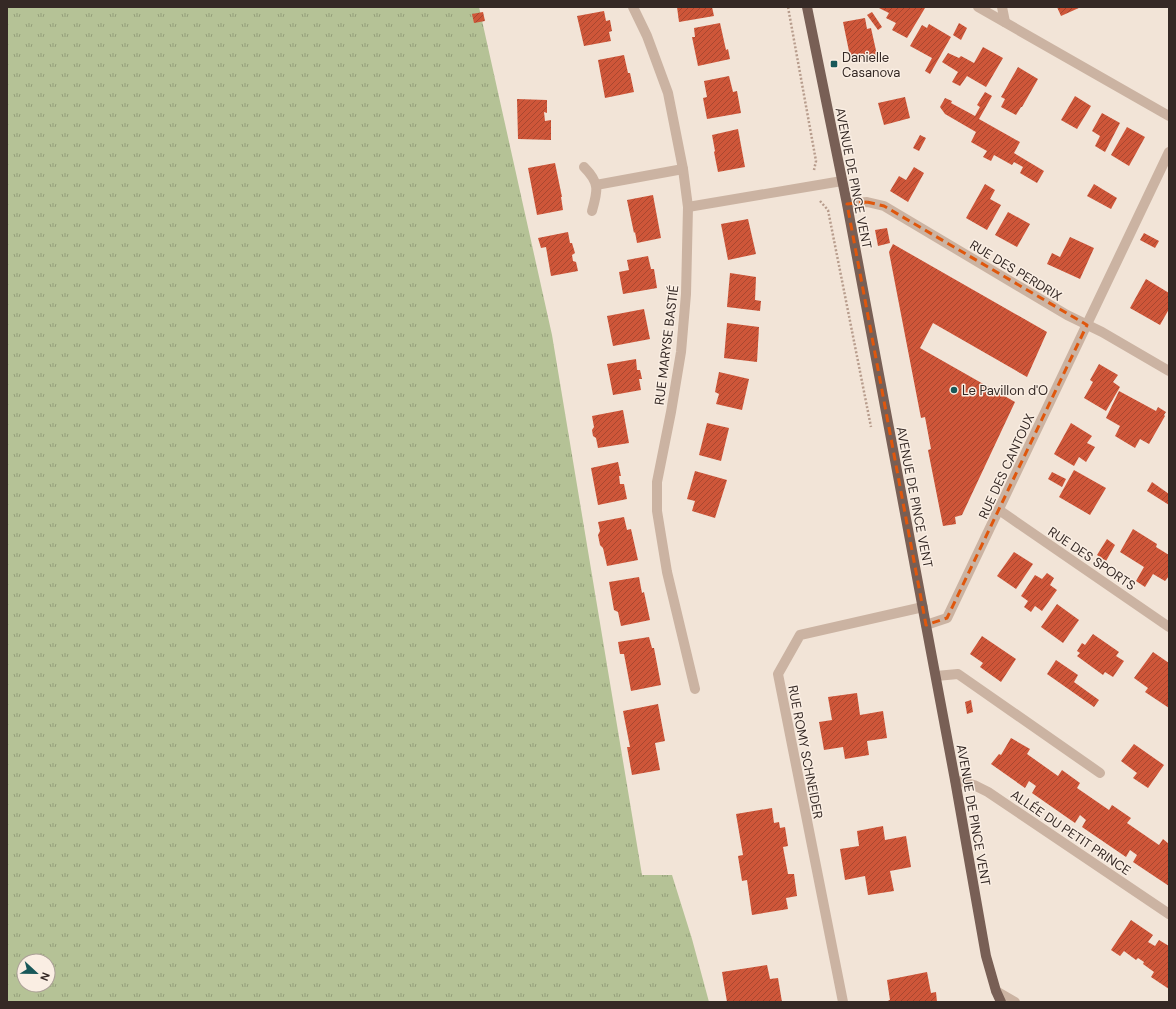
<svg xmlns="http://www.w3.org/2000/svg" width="1176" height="1009" font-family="'DM Sans',sans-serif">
<defs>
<pattern id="grass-tufts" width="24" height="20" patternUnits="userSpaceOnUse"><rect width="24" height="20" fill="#b5c296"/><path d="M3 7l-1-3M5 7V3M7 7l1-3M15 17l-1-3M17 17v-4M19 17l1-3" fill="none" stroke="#949e7a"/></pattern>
<pattern id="building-hatch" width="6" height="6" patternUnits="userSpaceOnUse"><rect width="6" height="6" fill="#ce5639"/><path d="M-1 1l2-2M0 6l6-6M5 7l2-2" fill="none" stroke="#a84730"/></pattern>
</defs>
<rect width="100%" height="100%" fill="#f2e4d7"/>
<path fill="url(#grass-tufts)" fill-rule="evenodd" d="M7,7H479L552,335L642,875H672L692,939L709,1002H7ZM24,961H48V985H24Z"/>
<g fill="url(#building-hatch)">
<path d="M677,7H712L714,16L679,22Z"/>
<path d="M877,7H923L925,8L907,38L892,30L896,23L886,18L889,13Z"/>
<path d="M1057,7H1081L1061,16Z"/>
<path d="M604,11L606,21L610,20L612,31L609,32L611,41L584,46L577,16Z"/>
<path d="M483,12L485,21L474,23L472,14Z"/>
<path d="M872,12L882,27L878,30L867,15Z"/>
<path d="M865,18L867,29L871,28L877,55L851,61L843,22Z"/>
<path d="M720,23L726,50L728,49L730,59L698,66L692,37H695L694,28Z"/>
<path d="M959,23L967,28L961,40L953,35Z"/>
<path d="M929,24L951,37L930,74L925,71L932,58L910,46L922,25L927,28Z"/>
<path d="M983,47L1003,58L986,87L967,76L960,86L952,82L958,72L942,62L948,53L959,58L961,56L974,63Z"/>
<path d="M624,55L628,73H630L634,92L605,98L598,60Z"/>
<path d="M1018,67L1038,79L1022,107H1021L1016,115L1001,107L1005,99L1001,97Z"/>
<path d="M729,76L733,92L737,91L741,113L707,119L703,98L707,97L704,81Z"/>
<path d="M985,92L992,96L979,119L1020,142L1014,153L1044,171L1037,183L1020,173L1023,167L1014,162L1012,165L994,155L991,161L983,157L987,151L971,142L976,132L945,114L940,107L945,98L952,101L951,103L975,116L980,107L977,105Z"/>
<path d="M1075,96L1091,106L1077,129L1061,120Z"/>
<path d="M905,97L910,118L884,125L878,103Z"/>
<path d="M517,99L547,100V113L544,112L545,121L551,120V140L518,139Z"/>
<path d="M1102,113L1120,123L1105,152L1095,146L1100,136L1092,131Z"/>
<path d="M1127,127L1145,137L1129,166L1111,155Z"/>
<path d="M738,129L745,167L718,172L714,152L715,151L712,135Z"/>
<path d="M920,135L926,138L919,151L913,148Z"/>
<path d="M555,163L562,197H561L563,210L537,215L528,168Z"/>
<path d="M914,167L924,173L908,202L890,191L899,176L906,180Z"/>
<path d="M985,184L995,190L990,199L1001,205L987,230L966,218Z"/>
<path d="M1094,184L1117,198L1111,209L1087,196Z"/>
<path d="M653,195L661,238L637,243L635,232L634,233L627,200Z"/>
<path d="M1008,212L1030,224L1017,247L995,235Z"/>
<path d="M748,219L756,254L728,260L721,224Z"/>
<path d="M887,228L890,243L878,246L875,230Z"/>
<path d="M568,232L570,243H572L575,253L572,255L573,261L576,262L578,271L551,276L546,247L541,248L538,238Z"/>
<path d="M1144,233L1159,241L1155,248L1140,240Z"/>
<path d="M1070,237L1094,248L1080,279L1047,264L1052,253L1060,257Z"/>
<path d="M893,244L1047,332L1027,377L933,323L920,348L1015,402L962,515L955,517L956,524L943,526L928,450L931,449L925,417L921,418L889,252Z"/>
<path d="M648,256L651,269H654L657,288L623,294L619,272L629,270L627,260Z"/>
<path d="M730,273L756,277L755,300L761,301L760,311L727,307Z"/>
<path d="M1146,279L1169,293V309L1160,325L1130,308Z"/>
<path d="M644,309L650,339L613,346L607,316Z"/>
<path d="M727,323L759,327L757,362L724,358Z"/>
<path d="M636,359L637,370H640L642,379H639L641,390L613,395L607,364Z"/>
<path d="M1099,364L1118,375L1113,382L1120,387L1106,411L1084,398L1093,382L1090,380Z"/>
<path d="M719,372L749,379L742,410L716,404L719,394L715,392Z"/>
<path d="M1119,391L1156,411L1158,407L1166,412L1164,415L1165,416L1149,444L1140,439L1135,448L1115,436L1120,426L1106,418Z"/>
<path d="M623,410L629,443L598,448L596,438L593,436L592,430L594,427L592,416Z"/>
<path d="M707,423L729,428L721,461L699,455Z"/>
<path d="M1071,423L1092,436L1087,443L1095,447L1086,462L1079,457L1074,466L1054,454Z"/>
<path d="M618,462L621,476H619L620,484H624L627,499L598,505L591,468Z"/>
<path d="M1074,470L1106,488L1090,515L1059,497Z"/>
<path d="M695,471L727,480L715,518L692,511L695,501L687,499Z"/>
<path d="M1052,472L1066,479L1062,487L1048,479Z"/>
<path d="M1152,482L1169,494V505L1147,491Z"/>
<path d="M624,517L627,530L631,529L638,560L607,566L603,548L600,545L598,535L600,531L598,522Z"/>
<path d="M1133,529L1157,544L1156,547L1169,555V576L1165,581L1153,574L1145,587L1136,581L1144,567L1120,552Z"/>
<path d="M1107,539L1115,545L1106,561L1097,555Z"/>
<path d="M1014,552L1033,564L1016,589L997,576Z"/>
<path d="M1047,573L1054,578L1050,585L1057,590L1042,611L1035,606L1031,612L1024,607L1028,601L1021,596L1035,575L1042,579Z"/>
<path d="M639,577L642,593L644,592L650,620L621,626L618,612L614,610L609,582Z"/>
<path d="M1057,604L1079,620L1063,643L1041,627Z"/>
<path d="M1093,634L1119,652L1116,656L1124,661L1113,677L1105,672L1103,675L1077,656L1080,653L1077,651L1082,643L1085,645Z"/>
<path d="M982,636L1016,659L1001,682L980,667L983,663L970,654Z"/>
<path d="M649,637L652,648H654L661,685L631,691L624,654H620L618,642Z"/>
<path d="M1153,652L1169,663V708L1145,692L1148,688L1134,678Z"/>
<path d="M1056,660L1078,675L1074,682L1099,700L1094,707L1047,674Z"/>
<path d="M857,693L860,715L883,711L887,738L867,741L869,755L845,759L843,747L824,750L819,722L832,720L828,697Z"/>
<path d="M971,700L973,712L967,714L965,702Z"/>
<path d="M658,704L665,741L655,743L660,770L632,775L627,747H630L623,711Z"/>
<path d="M1011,738L1030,749L1027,754L1058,776L1062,770L1080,783L1077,788L1109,810L1112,805L1131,818L1127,823L1159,845L1163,839L1169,844V886L1133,862L1137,855L1130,850L1126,857L1082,827L1086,820L1080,815L1075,823L1032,793L1036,786L1029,781L1025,788L991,764L999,754L1001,755Z"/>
<path d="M1134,744L1164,765L1148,788L1133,778L1137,773L1121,761Z"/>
<path d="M772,808L774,823L779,822L780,828L785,827L788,846L783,847L788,874H794L797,896L786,898L788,909L752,915L747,880L742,881L738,856L743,855L736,814Z"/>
<path d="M883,826L885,840L906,836L911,867L890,871L894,891L868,895L865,876L845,880L840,849L859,846L857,831Z"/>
<path d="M1131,920L1153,935L1148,942L1155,946L1159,940L1169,946V989L1151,977L1154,972L1143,964L1144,962L1138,958L1136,960L1124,951L1120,956L1111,950Z"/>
<path d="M767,965L770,979L778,978L782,1002H727L722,972Z"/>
<path d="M927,972L931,993L936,992L937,1002H885L890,1000L887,980Z"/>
</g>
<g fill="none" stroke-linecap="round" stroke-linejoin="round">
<g stroke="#b79c8c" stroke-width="2.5" stroke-dasharray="2 2" stroke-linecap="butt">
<path d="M788,7L816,161L814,170"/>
<path d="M820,201L828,210L871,427"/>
</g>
<g stroke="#cbb3a2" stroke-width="10">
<path d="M633,7L647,36L668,93L683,169L688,207L686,294L681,352L671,412L657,482V511L667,572L695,689"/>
<path d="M978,7L1169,116"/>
<path d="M1002,7L1005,22"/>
<path d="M584,167C600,183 598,190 592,211"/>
<path d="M596,185L683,169"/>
<path d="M847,204L867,202L884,206L1067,315L1102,332L1169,371"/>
<path d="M688,207L842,181"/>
<path d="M999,510L1169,627"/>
<path d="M926,625L947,618L1169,152"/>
<path d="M936,676L958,674L1100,773"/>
<path d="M955,780L974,785L988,792L1169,914"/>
<path d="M996,991L1015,1002"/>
<path d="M843,1002L778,674L800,635L923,607"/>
</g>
<path stroke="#785f55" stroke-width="10" d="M807,7L847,204L955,780L986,956L996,991L1001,1002"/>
</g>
<path fill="none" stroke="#df570d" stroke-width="3" stroke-dasharray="8 5" stroke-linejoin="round" d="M867,202L884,206L1087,325L947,618L926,625L847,204Z"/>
<g fill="#185859" stroke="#faeee3" stroke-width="1.5">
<rect x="830" y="60" width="8" height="8" rx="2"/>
<circle cx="954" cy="390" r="4"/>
</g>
<g text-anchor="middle" stroke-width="3" stroke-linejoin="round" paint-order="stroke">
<g font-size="13" fill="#352925" stroke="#faeee3" text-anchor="start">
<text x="842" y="62">Danielle<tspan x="842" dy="15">Casanova</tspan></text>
<text x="962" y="395">Le Pavillon d'O</text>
</g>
<g font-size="13" fill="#352925" stroke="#faeee3">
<text transform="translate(854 178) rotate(79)" y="5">AVENUE DE PINCE VENT</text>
<text transform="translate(1016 270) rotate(31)" y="5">RUE DES PERDRIX</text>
<text transform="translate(666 345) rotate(-83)" y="5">RUE MARYSE BASTIÉ</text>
<text transform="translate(1006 466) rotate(-65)" y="5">RUE DES CANTOUX</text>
<text transform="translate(915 497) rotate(79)" y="5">AVENUE DE PINCE VENT</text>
<text transform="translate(1092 558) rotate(34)" y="5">RUE DES SPORTS</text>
<text transform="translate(806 752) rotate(79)" y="5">RUE ROMY SCHNEIDER</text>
<text transform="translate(974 815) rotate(80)" y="5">AVENUE DE PINCE VENT</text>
<text transform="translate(1071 832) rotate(34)" y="5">ALLÉE DU PETIT PRINCE</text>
</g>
</g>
<rect width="1176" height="1009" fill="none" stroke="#352925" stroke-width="16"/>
<g transform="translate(36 973) rotate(112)"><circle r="19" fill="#faeee3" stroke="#ab9f97"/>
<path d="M0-3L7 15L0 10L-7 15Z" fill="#185859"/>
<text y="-6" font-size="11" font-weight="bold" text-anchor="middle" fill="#352925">N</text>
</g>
</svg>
